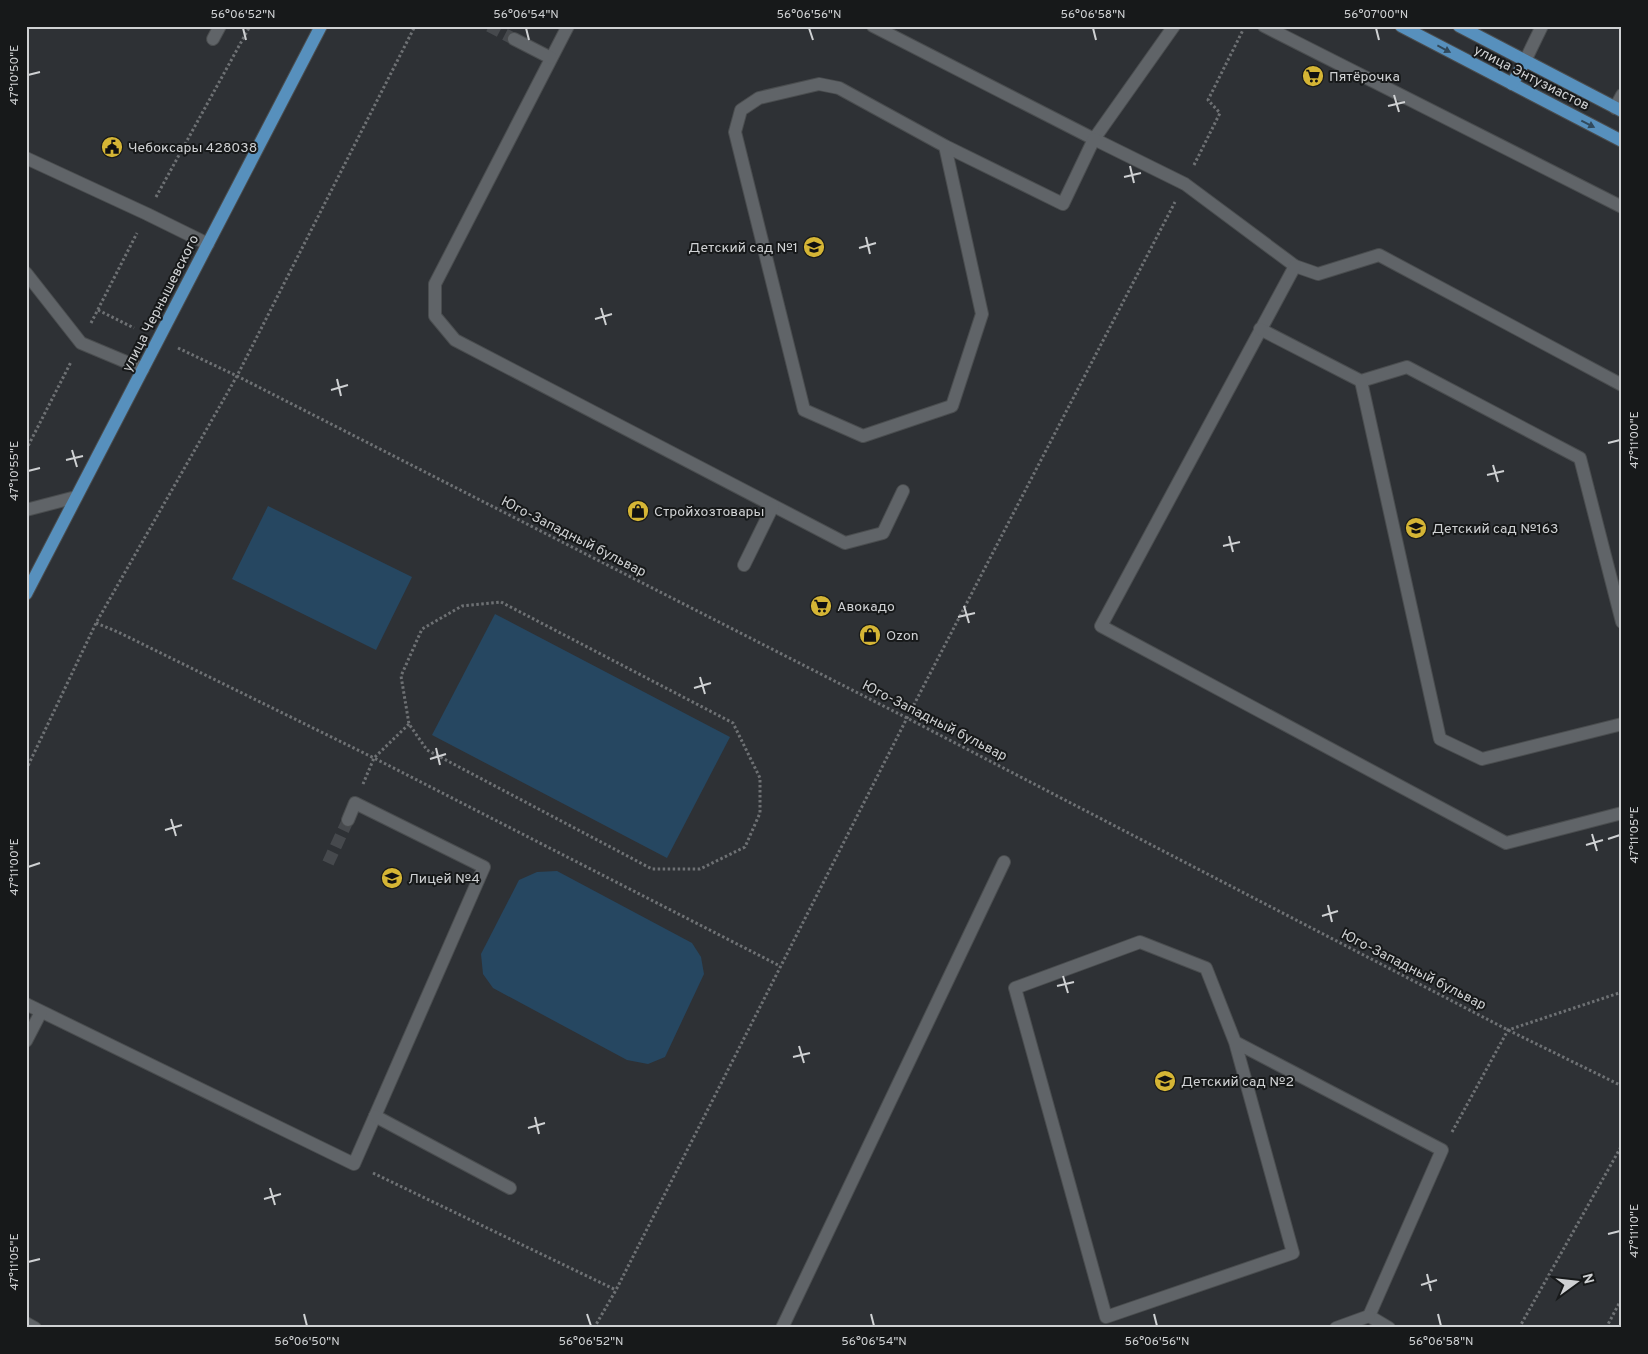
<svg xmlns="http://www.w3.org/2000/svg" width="1648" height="1354" font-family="Overpass,sans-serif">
<rect width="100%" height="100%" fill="#2e3135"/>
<g fill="#264761">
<path d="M268,506L412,577L376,650L232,579Z"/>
<path d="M495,614L730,737L667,858L432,735Z"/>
<path d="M557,871L692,943L701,957L704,974L665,1057L648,1064L627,1060L493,988L483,974L481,954L519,880L537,872Z"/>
</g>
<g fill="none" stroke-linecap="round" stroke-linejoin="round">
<g stroke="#46494d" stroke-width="12" stroke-dasharray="12 6" stroke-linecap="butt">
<path d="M489,26L514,39"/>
<path d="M328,863L348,820"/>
</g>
<g stroke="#4a4d4f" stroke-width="14">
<g id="minor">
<path d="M568,26L435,284V316L455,340L845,543L883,533L903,491"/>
<path d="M873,26L1094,139L1174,26"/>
<path d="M1264,26L1622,207"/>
<path d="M213,39L220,26"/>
<path d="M514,39L551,58"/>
<path d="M1525,61L1542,26"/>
<path d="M1615,108L1622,95"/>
<path d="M945,146L982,314L952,406L863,436L804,410L735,132L741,110L759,98L819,84L839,88L945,146L1063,204L1094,139L1185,184L1295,266L1318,274L1379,255L1622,385"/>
<path d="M26,158L147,214L208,244"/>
<path d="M1295,266L1101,626L1506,843L1622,813"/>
<path d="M26,273L81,343L143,369"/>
<path d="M1260,329L1361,381L1407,367L1580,458L1622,622"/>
<path d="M1361,381L1440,739L1482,759L1622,724"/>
<path d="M26,510L76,497"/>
<path d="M744,565L773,506"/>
<path d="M26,1004L354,1164L484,867L355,803L348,820"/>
<path d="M26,1041L41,1012"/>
<path d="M1235,1042L1293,1253L1106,1317L1015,988L1140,942L1206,968L1235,1042L1442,1150L1369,1316L1389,1328"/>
<path d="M375,1116L510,1188"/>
<path d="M26,1323L35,1328"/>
<path d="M782,1328L1004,862"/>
<path d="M1336,1328L1369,1316"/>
</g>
</g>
<g stroke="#4a4d4f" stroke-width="14">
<g id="major">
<path d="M1401,26L1622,141"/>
<path d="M1459,26L1622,111"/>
<path d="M1512,84L1525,61"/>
<path d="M26,594L321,26"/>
</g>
</g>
<g stroke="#6e7174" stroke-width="3" stroke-dasharray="2.5 2.5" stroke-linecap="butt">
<path d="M1194,165L1220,113L1208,100L1243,30"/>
<path d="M156,197L250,26"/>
<path d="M98,310L134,328"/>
<path d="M91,323L137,233"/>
<path d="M178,348L237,376L907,718L1508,1030L1622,1086"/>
<path d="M26,450L71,362"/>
<path d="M501,602L733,723L760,778V813L745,847L700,869H652L427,750L409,724L401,676L422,629L462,606Z"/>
<path d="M96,623L118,632L374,758L363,784"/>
<path d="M409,724L374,758L780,966"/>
<path d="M26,770L96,623L237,376L415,26"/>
<path d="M1452,1132L1508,1030L1622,992"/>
<path d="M373,1173L616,1290"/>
<path d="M594,1328L616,1290L907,718L1175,202"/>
<path d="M1519,1328L1622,1145"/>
<path d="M1606,1328L1622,1298"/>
</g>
<use href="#minor" stroke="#606468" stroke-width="12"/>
<use href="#major" stroke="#5790bd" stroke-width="12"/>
</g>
<defs><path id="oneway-solid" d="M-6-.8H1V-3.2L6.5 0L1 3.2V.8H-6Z" transform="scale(1.25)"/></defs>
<g fill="#31495b">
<use href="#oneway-solid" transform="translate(1444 49) rotate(28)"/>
<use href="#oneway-solid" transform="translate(1588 124) rotate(27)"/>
</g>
<path fill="none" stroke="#cfd1d3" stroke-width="2" d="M243,28L246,40M526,28L529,40M809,28L813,40M1093,28L1096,40M1376,28L1379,40M28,75L40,72M1394,95L1399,112M1388,106L1405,102M1130,166L1134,183M1124,177L1141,173M866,237L870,254M859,248L876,243M601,308L606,325M595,319L612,314M337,379L341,396M331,390L348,385M1608,443L1620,440M72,450L77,467M66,460L83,456M1493,465L1498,482M28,471L40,468M1487,475L1504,471M1229,536L1233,552M1223,546L1240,542M964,606L969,623M958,617L975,613M700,677L705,694M694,688L711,683M436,748L440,765M430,759L446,754M171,819L176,836M165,830L182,825M1592,834L1597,851M1608,839L1620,835M1586,845L1603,840M28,867L40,863M1328,905L1332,922M1322,916L1338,911M1063,976L1068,993M1057,986L1074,982M799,1046L804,1063M793,1057L810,1053M535,1117L539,1134M528,1128L545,1123M270,1188L275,1205M264,1199L281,1194M1608,1234L1620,1231M28,1262L40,1259M1427,1274L1431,1291M1421,1285L1437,1280M304,1314L307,1326M587,1314L591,1326M871,1314L874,1326M1154,1314L1157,1326M1438,1314L1441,1326"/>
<defs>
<g id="supermarket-disc" transform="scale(1.125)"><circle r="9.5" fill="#d5b535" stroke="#17191a"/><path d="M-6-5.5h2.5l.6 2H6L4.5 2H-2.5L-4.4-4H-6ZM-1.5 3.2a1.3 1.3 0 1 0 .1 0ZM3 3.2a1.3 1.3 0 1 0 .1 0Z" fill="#111"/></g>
<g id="civic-disc" transform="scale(1.125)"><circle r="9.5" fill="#d5b535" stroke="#17191a"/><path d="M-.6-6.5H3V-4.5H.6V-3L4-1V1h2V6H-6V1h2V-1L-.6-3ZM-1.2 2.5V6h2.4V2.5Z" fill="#111"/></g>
<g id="school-disc" transform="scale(1.125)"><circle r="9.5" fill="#d5b535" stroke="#17191a"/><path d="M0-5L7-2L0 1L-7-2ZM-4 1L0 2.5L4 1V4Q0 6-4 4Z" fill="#111"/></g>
<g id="shop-disc" transform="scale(1.125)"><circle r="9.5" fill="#d5b535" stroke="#17191a"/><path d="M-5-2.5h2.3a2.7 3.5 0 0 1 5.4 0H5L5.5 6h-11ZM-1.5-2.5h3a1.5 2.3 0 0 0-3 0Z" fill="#111"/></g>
</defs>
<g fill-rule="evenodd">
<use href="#supermarket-disc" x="1313" y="76"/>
<use href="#civic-disc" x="112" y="147"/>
<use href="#school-disc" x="814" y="247"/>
<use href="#shop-disc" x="638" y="511"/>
<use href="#school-disc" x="1416" y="528"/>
<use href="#supermarket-disc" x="821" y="606"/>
<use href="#shop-disc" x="870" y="635"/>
<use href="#school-disc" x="392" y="878"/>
<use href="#school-disc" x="1165" y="1081"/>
</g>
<g text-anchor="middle" stroke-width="4" stroke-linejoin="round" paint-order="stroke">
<g font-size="14" fill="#cfd1d3" stroke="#17191a" text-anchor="start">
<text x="1329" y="81">Пятёрочка</text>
<text x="128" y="152">Чебоксары 428038</text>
<text x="798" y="252" text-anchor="end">Детский сад №1</text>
<text x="654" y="516">Стройхозтовары</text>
<text x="1432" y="533">Детский сад №163</text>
<text x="837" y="611">Авокадо</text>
<text x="886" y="640">Ozon</text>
<text x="408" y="883">Лицей №4</text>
<text x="1181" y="1086">Детский сад №2</text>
</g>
<g font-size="14" fill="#cfd1d3" stroke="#17191a">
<text transform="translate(1532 77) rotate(27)" y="5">улица Энтузиастов</text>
<text transform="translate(160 303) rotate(-63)" y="5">улица Чернышевского</text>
<text transform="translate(574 536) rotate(27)" y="5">Юго-Западный бульвар</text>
<text transform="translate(935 720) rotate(27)" y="5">Юго-Западный бульвар</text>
<text transform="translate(1414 969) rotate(27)" y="5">Юго-Западный бульвар</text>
</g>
</g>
<rect width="1648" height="1354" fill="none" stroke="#17191a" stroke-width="55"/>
<g transform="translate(1576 1282) rotate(75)" stroke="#17191a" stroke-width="4" paint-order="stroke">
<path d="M0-4L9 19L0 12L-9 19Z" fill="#cfd1d3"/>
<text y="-8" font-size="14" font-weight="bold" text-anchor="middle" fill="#cfd1d3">N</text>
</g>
<rect x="28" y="28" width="1592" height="1298" fill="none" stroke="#cfd1d3" stroke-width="2"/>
<g font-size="12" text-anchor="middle" fill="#cfd1d3">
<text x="243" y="18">56°06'52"N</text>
<text x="526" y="18">56°06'54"N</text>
<text x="809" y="18">56°06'56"N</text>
<text x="1093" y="18">56°06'58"N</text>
<text x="1376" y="18">56°07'00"N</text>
<text transform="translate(14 75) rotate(-90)" y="4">47°10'50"E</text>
<text transform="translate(1634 440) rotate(-90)" y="4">47°11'00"E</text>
<text transform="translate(14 471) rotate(-90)" y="4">47°10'55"E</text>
<text transform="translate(1634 835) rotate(-90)" y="4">47°11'05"E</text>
<text transform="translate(14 867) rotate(-90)" y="4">47°11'00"E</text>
<text transform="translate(1634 1231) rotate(-90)" y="4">47°11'10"E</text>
<text transform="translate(14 1262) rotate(-90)" y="4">47°11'05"E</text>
<text x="307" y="1345">56°06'50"N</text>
<text x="591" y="1345">56°06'52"N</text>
<text x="874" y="1345">56°06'54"N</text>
<text x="1157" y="1345">56°06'56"N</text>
<text x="1441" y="1345">56°06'58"N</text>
</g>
</svg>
